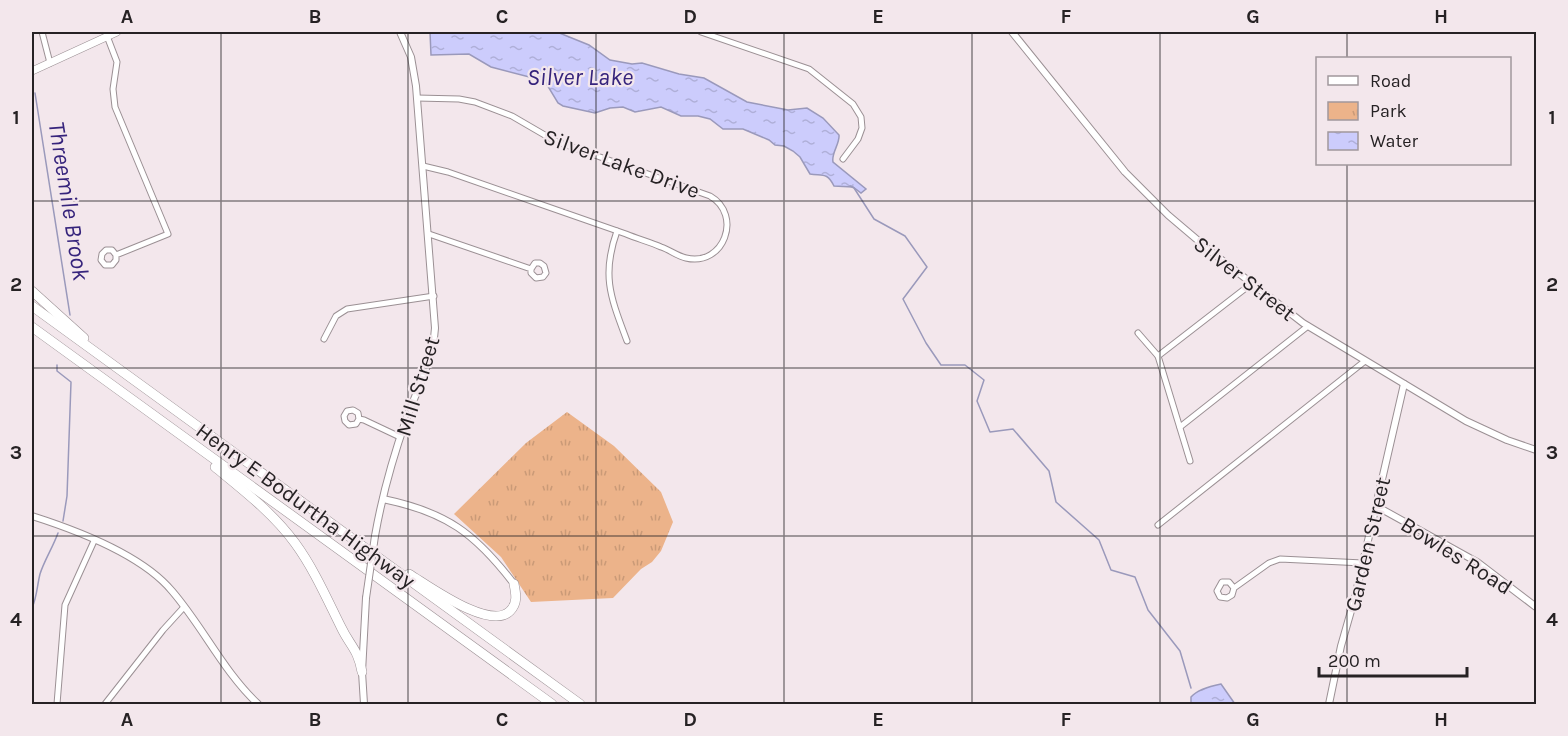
<svg xmlns="http://www.w3.org/2000/svg" width="1568" height="736" font-family="Karla,sans-serif">
<defs>
<pattern id="park-tufts" width="24" height="20" patternUnits="userSpaceOnUse" patternTransform="scale(1.5)"><rect width="24" height="20" fill="#ecb38a"/><path d="M3 7l-1-3M5 7V3M7 7l1-3M15 17l-1-3M17 17v-4M19 17l1-3" fill="none" stroke="#ca9a77"/></pattern>
<pattern id="water-ripples" width="26" height="14" patternUnits="userSpaceOnUse" patternTransform="scale(1.5)"><rect width="26" height="14" fill="#ccccfc"/><path d="M2 4q2-2 4 0t4 0M15 11q2-2 4 0t4 0" fill="none" stroke="#afafd8"/></pattern>
</defs>
<rect width="100%" height="100%" fill="#f3e7ec"/>
<path fill="url(#park-tufts)" d="M567,412L614,446L661,492L673,522L661,551L652,562L641,569L613,598L531,602L501,557L454,514L526,443Z"/>
<g fill="url(#water-ripples)" stroke="#9a99bb" stroke-width="1.5">
<path d="M430,32H557L589,45L610,60L632,64L642,63L679,74L704,78L747,102L788,110L807,108L823,118L839,135C840,144 831,153 833,162L866,189L861,193L853,187L834,186C827,172 823,176 810,174L800,157L793,151L784,146L775,145L769,140L743,129H723L710,119L698,116H681L661,107L635,112L623,107L610,108L595,113L563,106L558,103L546,83L541,80L491,67L469,54L431,55Z"/>
<path d="M1221,684L1235,704L1191,703V697C1198,689 1211,686 1221,684Z"/>
</g>
<g fill="none" stroke-linecap="round" stroke-linejoin="round">
<g stroke="#9a99bb" stroke-width="1.5">
<path d="M35,93L70,315"/>
<path d="M850,186L854,188L874,219L905,236L927,267L903,299L926,343L941,365H965L984,380L977,401L990,432L1013,429L1049,471L1056,502L1099,540L1111,570L1135,577L1148,610L1180,651L1191,688"/>
<path d="M57,365V371L71,382L67,496L63,521"/>
<path d="M32,608C37,597 37,586 40,574C44,561 53,547 58,533"/>
</g>
<g stroke="#9b9094" stroke-width="7">
<g id="minor">
<path d="M42,32L50,63"/>
<path d="M701,32L809,69L853,104L861,117L862,128L858,139L843,159"/>
<path d="M107,36L117,62L113,89L115,107L168,234L116,255V260L112,265H105L101,260L102,254L106,250H112L116,255"/>
<path d="M417,98L459,99L475,102L512,116L555,141L710,196C743,215 724,267 686,258C677,256 670,250 661,247C650,242 638,239 626,234C567,213 507,193 448,172L423,166"/>
<path d="M617,231C601,276 611,298 627,341"/>
<path d="M429,234L531,269V273L536,278L543,277L546,273L544,266L540,263H535L531,269"/>
<path d="M1138,333L1158,356"/>
<path d="M324,339L336,316L347,309L434,296"/>
<path d="M359,419L358,413L353,410L347,411L344,416L345,421L349,425L356,424L359,419L364,420L400,437"/>
<path d="M1180,427L1308,326"/>
<path d="M1190,461L1158,356L1251,284"/>
<path d="M1158,525L1365,361"/>
<path d="M1234,588L1229,582H1222L1217,591L1220,597L1227,598L1232,595L1234,588L1269,563L1280,559L1363,563"/>
<path d="M57,704L65,605L94,541"/>
<path d="M105,704L163,630L184,607"/>
</g>
</g>
<g stroke="#9b9094" stroke-width="8">
<g id="tertiary">
<path d="M1012,32L1125,172L1168,215L1214,254L1303,323L1466,421L1507,440L1536,450"/>
<path d="M383,499C446,512 475,533 514,584"/>
<path d="M1376,506L1477,562L1536,607"/>
<path d="M32,516C76,530 142,555 172,591C203,627 223,671 258,704"/>
<path d="M375,536C382,496 393,457 406,420C417,389 433,360 435,328L416,86L411,57L400,32"/>
<path d="M364,704L362,672L366,598"/>
<path d="M1329,704L1341,646L1355,597L1404,384"/>
</g>
</g>
<g stroke="#9b9094" stroke-width="8">
<path id="secondary" d="M32,71L117,32"/>
</g>
<g stroke="#9b9094" stroke-width="10">
<g id="motorway">
<path d="M32,291L84,338"/>
<path d="M32,306L580,704"/>
<path d="M32,327L552,704"/>
<path d="M215,467C243,490 273,513 295,543C314,569 327,599 341,627C350,646 358,649 362,672"/>
<path d="M409,574C429,586 490,631 510,611C518,603 516,594 514,584"/>
</g>
</g>
<use href="#minor" stroke="#fff" stroke-width="5"/>
<use href="#tertiary" stroke="#fff" stroke-width="6"/>
<use href="#secondary" stroke="#fff" stroke-width="7"/>
<use href="#motorway" stroke="#fff" stroke-width="9"/>
<g stroke="#9b9094" stroke-width="8" stroke-linecap="butt">
<path id="tertiary-bridge" d="M366,598L375,536"/>
</g>
<use href="#tertiary-bridge" stroke="#fff" stroke-width="6"/>
</g>
<path fill="none" stroke="#262224" stroke-width="1.5" stroke-opacity="0.55" d="M221,32V704M408,32V704M596,32V704M784,32V704M972,32V704M1160,32V704M1347,32V58M1347,164V704M32,201H1536M32,368H1536M32,536H1536"/>
<g text-anchor="middle" stroke-width="4.5" stroke-linejoin="round" paint-order="stroke">
<g font-size="22" fill="#262224" stroke="#f3e7ec">
<text transform="translate(622 163) rotate(20)" y="8">Silver Lake Drive</text>
<text transform="translate(1245 278) rotate(38)" y="8">Silver Street</text>
<text transform="translate(417 386) rotate(-73)" y="8">Mill Street</text>
<text transform="translate(306 505) rotate(36)" y="8">Henry E Bodurtha Highway</text>
<text transform="translate(1367 544) rotate(-77)" y="8">Garden Street</text>
<text transform="translate(1457 555) rotate(32)" y="8">Bowles Road</text>
</g>
<g font-size="24" font-style="italic" fill="#36247c" stroke="#f3e7ec">
<text x="580" y="85">Silver Lake</text>
<text transform="translate(69 201) rotate(81)" y="8">Threemile Brook</text>
</g>
</g>
<rect width="1568" height="736" fill="none" stroke="#f3e7ec" stroke-width="66"/>
<rect x="1316" y="57" width="195" height="108" fill="#f3e7ec" stroke="#a1989c" stroke-width="1.5"/>
<rect x="1328" y="76" width="30" height="9" fill="#ffffff" stroke="#a1989c" stroke-width="1.5"/>
<text x="1370" y="87" font-size="18" fill="#262224">Road</text>
<rect x="1328" y="102" width="30" height="18" fill="url(#park-tufts)" stroke="#a1989c" stroke-width="1.5"/>
<text x="1370" y="117" font-size="18" fill="#262224">Park</text>
<rect x="1328" y="132" width="30" height="18" fill="url(#water-ripples)" stroke="#a1989c" stroke-width="1.5"/>
<text x="1370" y="147" font-size="18" fill="#262224">Water</text>
<path d="M1319 667v9h148v-9" fill="none" stroke="#262224" stroke-width="3"/>
<text x="1328" y="667" font-size="18" fill="#262224" stroke="#f3e7ec" stroke-width="4.5" paint-order="stroke">200 m</text>
<rect x="33" y="33" width="1502" height="670" fill="none" stroke="#262224" stroke-width="2"/>
<g font-size="20" text-anchor="middle" font-weight="bold" fill="#262224">
<text x="127" y="23">A</text>
<text x="315" y="23">B</text>
<text x="502" y="23">C</text>
<text x="690" y="23">D</text>
<text x="878" y="23">E</text>
<text x="1066" y="23">F</text>
<text x="1253" y="23">G</text>
<text x="1441" y="23">H</text>
<text x="16" y="124">1</text>
<text x="1552" y="124">1</text>
<text x="16" y="291">2</text>
<text x="1552" y="291">2</text>
<text x="16" y="459">3</text>
<text x="1552" y="459">3</text>
<text x="16" y="626">4</text>
<text x="1552" y="626">4</text>
<text x="127" y="726">A</text>
<text x="315" y="726">B</text>
<text x="502" y="726">C</text>
<text x="690" y="726">D</text>
<text x="878" y="726">E</text>
<text x="1066" y="726">F</text>
<text x="1253" y="726">G</text>
<text x="1441" y="726">H</text>
</g>
</svg>
